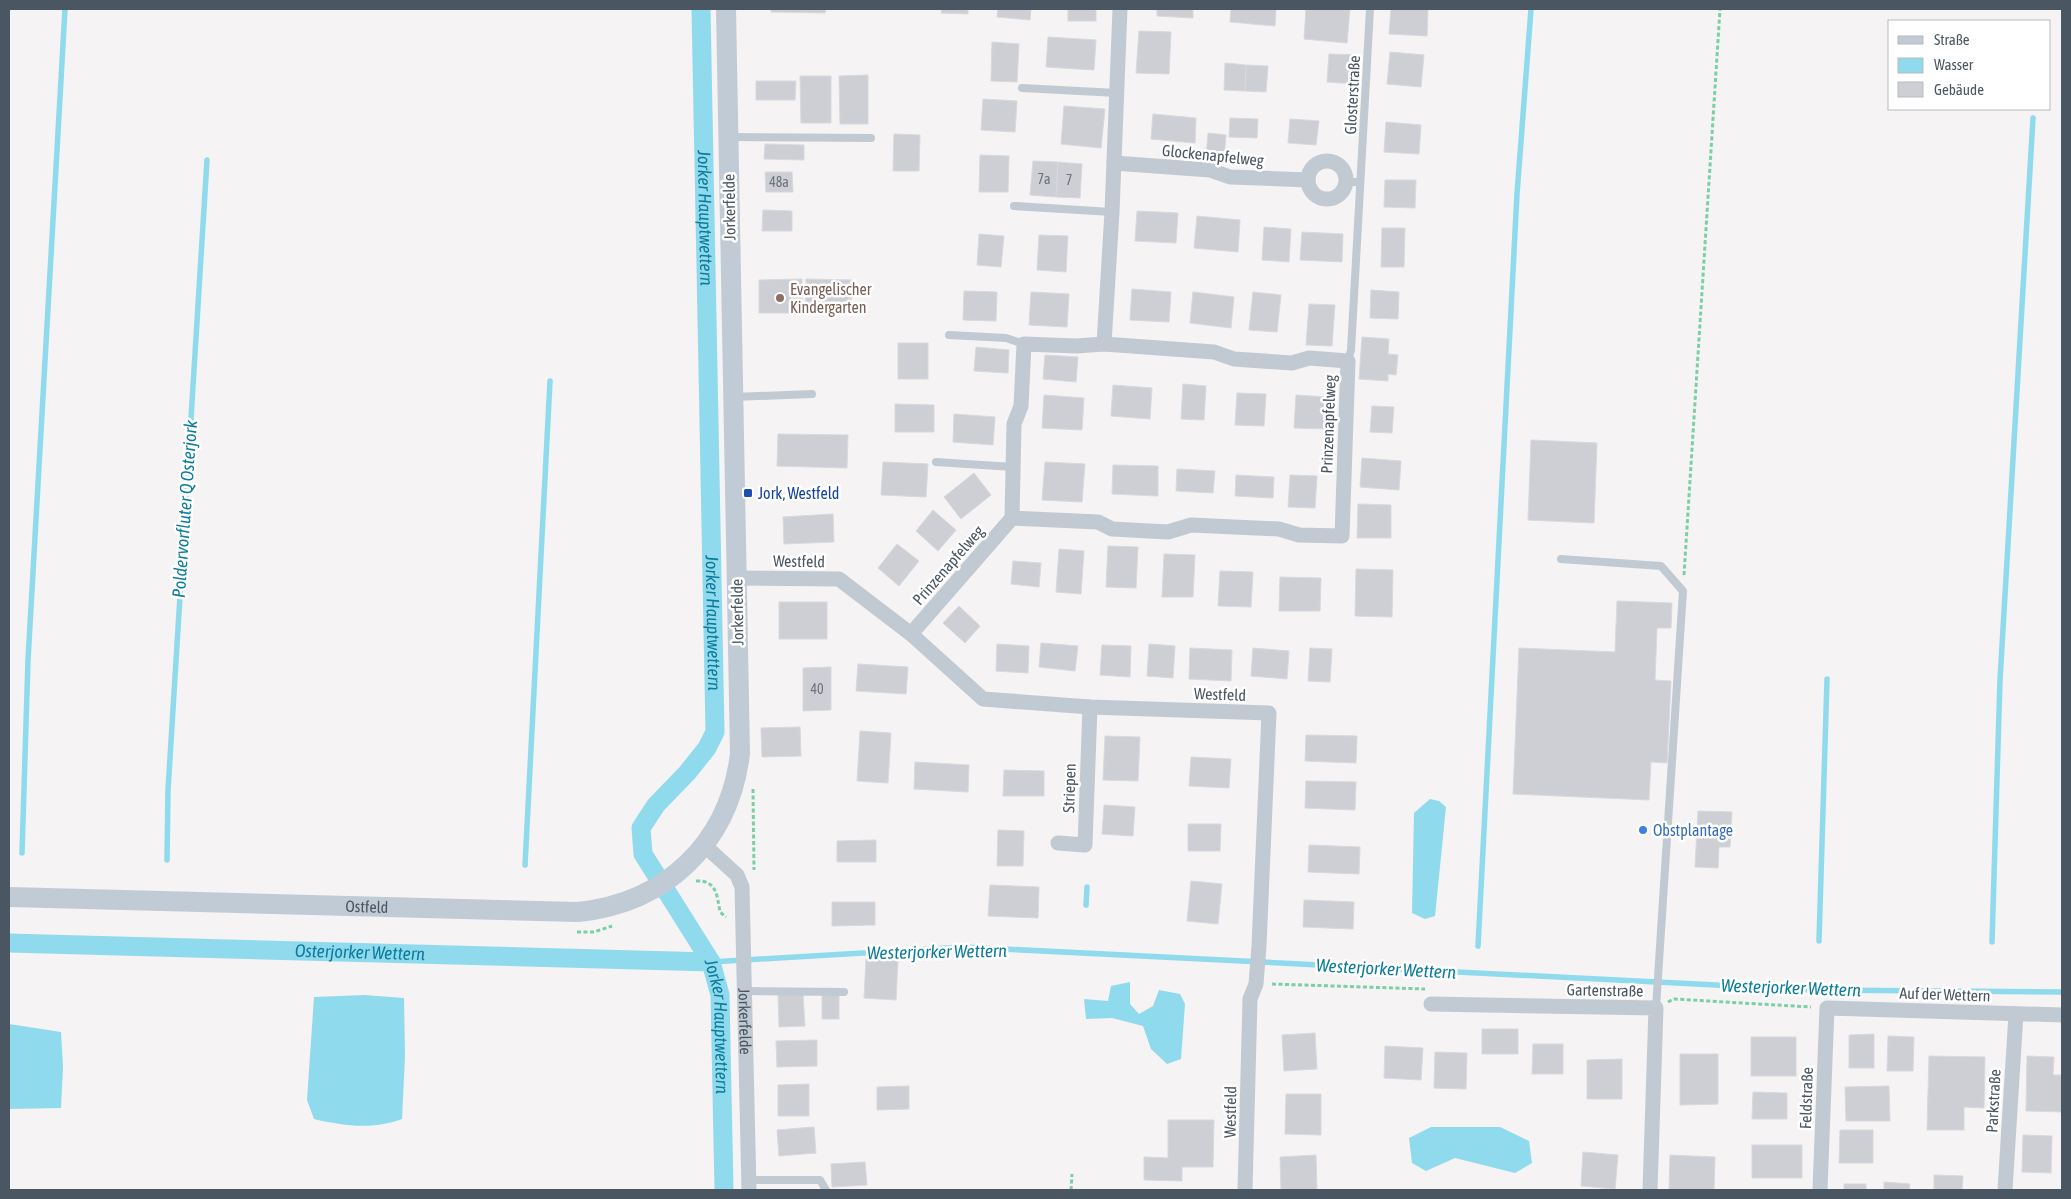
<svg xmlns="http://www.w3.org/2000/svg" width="2071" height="1199" font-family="'Asap Condensed',sans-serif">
<rect width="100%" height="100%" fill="#f5f3f3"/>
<g fill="#90daee">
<path d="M1430,799L1439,801L1446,807L1435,916L1425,919L1412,913L1414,813Z"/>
<path d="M1130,982V1004L1139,1014L1153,1006L1159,990L1180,994L1185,1004L1181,1059L1167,1064L1151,1049L1143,1026L1112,1018L1086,1019L1084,999L1108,1001L1111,986Z"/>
<path d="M364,995L404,998L405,1056L402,1119C372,1130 344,1126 314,1119L307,1100L314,997Z"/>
<path d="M9,1024L61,1032L63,1067L61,1108L9,1109Z"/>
<path d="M1431,1127H1500L1529,1141L1532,1163L1515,1173L1455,1158L1426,1171L1412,1163L1409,1138Z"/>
</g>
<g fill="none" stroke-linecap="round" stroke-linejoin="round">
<g stroke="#90daee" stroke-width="5.5">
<path d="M22,853L28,660L65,9"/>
<path d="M167,860L168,790L207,160"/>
<path d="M525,865L550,381"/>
<path d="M1086,905L1087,887"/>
<path d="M1819,941L1827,679"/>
<path d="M1992,942L2000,680L2033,118"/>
<path d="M1478,946L1517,194L1531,9"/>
<path d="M711,962L964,947L1815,990L2062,992"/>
</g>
<g stroke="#90daee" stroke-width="19">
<path id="s1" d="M701,9L715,732L707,748L687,773L656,805L641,828L643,854L711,962L720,995L724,1190"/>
<path id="s2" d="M9,943L711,962"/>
</g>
</g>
<g fill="#cdcfd5" stroke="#d7d9de">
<path d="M771,9H826L825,13L771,12Z"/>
<path d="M942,9H968V14L941,13Z"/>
<path d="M998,9H1031L1030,20L997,17Z"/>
<rect x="1068" y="9" width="28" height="12"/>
<path d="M1157,9H1193V18L1157,16Z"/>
<path d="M1231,9H1276L1275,26L1230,22Z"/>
<path d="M1306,9H1350L1347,43L1304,39Z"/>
<path d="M1391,9H1428L1427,36L1389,34Z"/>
<path d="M1139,31L1171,32L1169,74L1136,73Z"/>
<path d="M1048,37L1096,40L1094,70L1046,67Z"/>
<path d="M992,42L1019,44L1017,82L991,81Z"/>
<path d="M1390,52L1424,55L1421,87L1387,84Z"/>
<path d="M1329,54L1359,55L1358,84L1327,82Z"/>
<path d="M1225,63L1246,65L1245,91L1224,90Z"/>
<path d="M1246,65L1268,66L1266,92L1245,91Z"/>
<path d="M868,75V124H840L839,76Z"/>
<path d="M800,76H831V123H801Z"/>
<path d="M756,81H796L795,100H756Z"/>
<path d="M983,99L1017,101L1015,132L981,130Z"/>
<path d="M1064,106L1105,109L1101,148L1061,144Z"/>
<path d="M1153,114L1196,118L1195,143L1151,139Z"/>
<path d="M1230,118L1258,119L1257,138L1229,137Z"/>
<path d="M1290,119L1319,121L1316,145L1288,143Z"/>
<path d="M1386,122L1421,125L1419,154L1384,152Z"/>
<path d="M1208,133L1226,135L1224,158L1206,157Z"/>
<path d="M894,134L920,135L919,171H893Z"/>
<path d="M765,144L804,145V160L764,159Z"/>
<path d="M980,155L1009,156L1008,192H979Z"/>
<path d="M1033,161L1058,162L1056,197L1030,195Z"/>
<path d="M1058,162L1082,164L1080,198L1056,197Z"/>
<path d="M765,172H792L793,192H766Z"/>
<path d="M1385,180H1416L1415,208L1384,207Z"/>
<path d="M763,210L792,211V231H762Z"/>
<path d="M1137,211L1178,213L1176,243L1135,241Z"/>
<path d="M1197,216L1240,220L1238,252L1194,248Z"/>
<path d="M1264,227L1291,229L1289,262L1262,260Z"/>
<path d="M1382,228H1405L1404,267H1381Z"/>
<path d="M1302,232L1343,234L1342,262L1300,260Z"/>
<path d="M979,234L1004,236L1001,267L977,265Z"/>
<path d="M1039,235L1068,236L1066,272L1037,270Z"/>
<path d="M802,279V313H759V280Z"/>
<path d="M806,279L852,280L851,310L805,309Z"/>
<path d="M1132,289L1171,292L1169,322L1130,320Z"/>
<path d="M1371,290L1399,292L1398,319L1370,318Z"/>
<path d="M964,291L997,292L996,321L963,320Z"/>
<path d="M1031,292L1069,294L1067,327L1029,325Z"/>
<path d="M1193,292L1234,297L1231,328L1190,323Z"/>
<path d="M1253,292L1281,295L1277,332L1249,330Z"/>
<path d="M1309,304L1335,305L1332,346L1306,345Z"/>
<path d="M1362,337L1389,339L1388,354L1398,355L1396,375L1388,374V381L1359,379Z"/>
<rect x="898" y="343" width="30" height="36"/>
<path d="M976,347L1009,350L1008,373L974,371Z"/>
<path d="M1045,355L1078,357L1076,382L1043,379Z"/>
<path d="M1183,384L1206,386L1204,420L1181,419Z"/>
<path d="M1113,385L1152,388L1150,419L1111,416Z"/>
<path d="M1237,393L1266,394L1264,426L1235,425Z"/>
<path d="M1044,395L1084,398L1082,430L1042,428Z"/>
<path d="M1296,395L1327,397L1326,429L1294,428Z"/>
<path d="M895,404L934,405V432H895Z"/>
<path d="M1372,406L1394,407L1392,433L1370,432Z"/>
<path d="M954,414L995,417L993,445L953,442Z"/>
<path d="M778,434L848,435L847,468L777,466Z"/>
<path d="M1531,440L1597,443L1594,523L1528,520Z"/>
<path d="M1362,458L1401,461L1399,490L1360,487Z"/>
<path d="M883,462L928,464L926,497L881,495Z"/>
<path d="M1045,462L1085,464L1082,502L1042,500Z"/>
<path d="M1113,465L1158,466V496L1112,494Z"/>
<path d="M1177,469L1215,471L1213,493L1176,491Z"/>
<path d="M974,473L991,495L961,519L944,497Z"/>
<path d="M1236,475L1274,477L1273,498L1235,496Z"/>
<path d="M1290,475L1317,476L1315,508L1288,507Z"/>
<path d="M1358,504L1391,505V538H1357Z"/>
<path d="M933,510L956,530L938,551L916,531Z"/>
<path d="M833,514L834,542L784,544L783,517Z"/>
<path d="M897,544L919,561L899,586L878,568Z"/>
<path d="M1108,546L1138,547L1136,588L1106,587Z"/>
<path d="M1059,549L1084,551L1081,594L1056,592Z"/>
<path d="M1164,554L1195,555L1193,597H1162Z"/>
<path d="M1013,561L1041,563L1039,587L1011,584Z"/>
<path d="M1356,569L1393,570L1392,617L1355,616Z"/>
<path d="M1220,571L1253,572L1251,607L1218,606Z"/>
<path d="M1280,577L1321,578L1320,611H1279Z"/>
<path d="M1617,601L1672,603L1671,628H1657L1655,680L1671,681L1667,763L1651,762L1649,800L1513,794L1519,648L1615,652Z"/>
<rect x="779" y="602" width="48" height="37"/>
<path d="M959,606L980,626L965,643L943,623Z"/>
<path d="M1041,643L1078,646L1075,671L1039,667Z"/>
<path d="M997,644L1029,646L1028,673L996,671Z"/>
<path d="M1149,644L1175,646L1173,678L1147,676Z"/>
<path d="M1102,645L1131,646L1130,677L1100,675Z"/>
<path d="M1190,648L1232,650L1231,681L1189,679Z"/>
<path d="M1253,648L1289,651L1287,679L1251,676Z"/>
<path d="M1310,648L1332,649L1330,682L1308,681Z"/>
<path d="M858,664L908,667L906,694L856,691Z"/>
<path d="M831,667V710L803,711V668Z"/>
<path d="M800,727L801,756L762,757L761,728Z"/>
<path d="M860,731L891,733L888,783L857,781Z"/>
<path d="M1306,735L1357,736L1356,763L1305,761Z"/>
<path d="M1105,736L1140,737L1138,781L1103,780Z"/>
<path d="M1191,757L1231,759L1229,788L1189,786Z"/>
<path d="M915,762L969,765L968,792L914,789Z"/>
<path d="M1004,770L1044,771V796H1003Z"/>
<path d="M1306,781L1356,782L1355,810L1305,808Z"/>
<path d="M1104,805L1135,807L1133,836L1102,834Z"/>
<path d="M1698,811L1732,812L1730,847H1719L1718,868L1695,867Z"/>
<path d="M1188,824H1221L1220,851H1188Z"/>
<path d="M998,830L1024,831L1023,866H997Z"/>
<path d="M876,840V862H837V841Z"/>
<path d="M1309,845L1360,847L1359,874L1308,872Z"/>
<path d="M1191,881L1222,884L1218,924L1187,921Z"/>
<path d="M990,885L1039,887L1038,918L988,916Z"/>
<path d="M1304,900L1354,902L1353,929L1303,927Z"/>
<path d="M832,902H875V925L832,926Z"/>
<path d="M866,959L898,960L896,1000L864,998Z"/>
<path d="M803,993L805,1026L779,1027L778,994Z"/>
<rect x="822" y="995" width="17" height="24"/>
<rect x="1482" y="1029" width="36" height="25"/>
<path d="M1315,1033L1317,1069L1284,1071L1282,1035Z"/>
<path d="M1874,1034V1068H1849V1035Z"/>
<path d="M1888,1036L1914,1037L1913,1071H1887Z"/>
<rect x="1751" y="1037" width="45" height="39"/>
<path d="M817,1040V1066L777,1067L776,1041Z"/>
<path d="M1533,1044H1563V1074H1532Z"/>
<path d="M1385,1046L1423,1048L1421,1080L1384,1078Z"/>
<path d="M1435,1052L1467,1053L1466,1089L1434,1088Z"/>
<path d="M1680,1054H1718V1104L1680,1105Z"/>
<path d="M1929,1056L1985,1057L1984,1108L1964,1107V1130H1927Z"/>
<path d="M2027,1056L2054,1057L2053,1075H2062V1112L2026,1111Z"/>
<path d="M1622,1059V1099H1587V1060Z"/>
<path d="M809,1084V1116H778V1085Z"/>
<path d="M909,1086V1109L877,1110V1087Z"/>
<path d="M1889,1086L1890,1121H1846L1845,1087Z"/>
<path d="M1753,1092L1787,1093V1119H1752Z"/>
<path d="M1286,1094H1321V1135L1285,1134Z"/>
<path d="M1168,1120H1214L1213,1167H1182V1181L1144,1180V1157L1168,1158Z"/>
<path d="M814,1127L816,1153L779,1156L777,1130Z"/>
<path d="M1840,1130H1873V1163H1839Z"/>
<path d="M2023,1135L2052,1136L2051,1173L2022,1172Z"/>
<rect x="1752" y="1145" width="50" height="33"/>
<path d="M1583,1152L1618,1155L1615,1189L1581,1186Z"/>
<path d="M1316,1155L1317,1190H1281L1280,1157Z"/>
<path d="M1670,1155L1715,1157L1714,1190H1669Z"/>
<path d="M865,1162L867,1185L832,1187L831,1164Z"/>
<path d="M1934,1175L1963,1176L1962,1190H1934Z"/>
<path d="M1884,1182L1910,1184L1909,1190H1884Z"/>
<rect x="1844" y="1184" width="22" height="6"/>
</g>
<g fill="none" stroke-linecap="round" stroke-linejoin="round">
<g stroke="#7ad0a6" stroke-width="3" stroke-dasharray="4 2.5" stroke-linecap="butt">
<path d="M1684,575L1720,9"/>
<path d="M753,789L754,870"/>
<path d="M696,881C717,880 717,896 720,912L726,917"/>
<path d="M577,932H594L612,926"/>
<path d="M1272,984L1425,989"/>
<path d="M1668,1002L1674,999L1811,1007"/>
<path d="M1071,1190L1072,1174"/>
</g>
<g stroke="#c1cad2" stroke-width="8">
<path d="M1022,88L1117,93"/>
<path d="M728,137L871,138"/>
<path d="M1346,182H1360"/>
<path d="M1014,206L1112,212"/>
<path d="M949,335L1006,338L1024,344"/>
<path d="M1348,361L1351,350L1370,9"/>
<path d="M734,397L812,394"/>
<path d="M936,462L1013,467"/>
<path d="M1561,559L1661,566L1683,591L1656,1008"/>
<path d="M745,991L844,992"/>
<path d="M748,1180H820L826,1190"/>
</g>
<g stroke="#c1cad2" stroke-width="15">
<circle cx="1327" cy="180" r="19"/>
<path d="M1114,163L1210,170L1230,177L1308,180"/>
<path d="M1104,344L1112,212L1120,9"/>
<path d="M736,578L839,579L911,634L983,699L1090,707L1269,713L1259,946L1256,984L1250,999L1245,1190"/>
<path d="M911,634L1012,518L1014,424L1021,406L1024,344L1076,346L1104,344L1214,352L1234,359L1292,363L1309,358L1348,361L1342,536L1299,535L1279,529L1191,525L1168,532L1112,529L1098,522L1012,518"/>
<path d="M1058,843L1085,845L1090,707"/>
<path id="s3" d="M704,845L737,875L742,887L749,1190"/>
<path d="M1431,1004L1656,1008L1650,1190"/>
<path d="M1820,1190L1827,1008L2062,1015"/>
<path d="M2005,1190L2016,1014"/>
</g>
<path stroke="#c1cbd6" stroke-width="20" id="s4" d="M9,897L578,912C666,903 729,843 740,754L726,9"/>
</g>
<circle fill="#8d6e63" stroke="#fff" stroke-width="2" cx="780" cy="298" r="5"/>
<rect fill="#1a4fb4" stroke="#fff" stroke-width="2" x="743" y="488" width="10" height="10" rx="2.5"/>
<circle fill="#3f7fe0" stroke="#fff" stroke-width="2" cx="1643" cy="830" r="5"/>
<g text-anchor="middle" stroke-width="5" stroke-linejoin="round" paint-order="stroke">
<g font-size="14" fill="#6b747e">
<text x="1044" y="184">7a</text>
<text x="1069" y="185">7</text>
<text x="779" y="187">48a</text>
<text x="817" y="694">40</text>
</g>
<g font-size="16" fill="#4a5661" stroke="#fff">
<text transform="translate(1352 95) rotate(-87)" y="6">Glosterstraße</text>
<text transform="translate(1213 155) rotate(6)" y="6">Glockenapfelweg</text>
<text transform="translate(729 207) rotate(-91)" y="6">Jorkerfelde</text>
<text transform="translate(1328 424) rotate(-88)" y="6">Prinzenapfelweg</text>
<text transform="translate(799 561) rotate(1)" y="6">Westfeld</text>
<text transform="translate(948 565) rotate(-49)" y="6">Prinzenapfelweg</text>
<text transform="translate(737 612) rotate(-91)" y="6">Jorkerfelde</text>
<text transform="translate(1220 694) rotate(2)" y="6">Westfeld</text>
<text transform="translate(1069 788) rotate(-88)" y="6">Striepen</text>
<text dy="6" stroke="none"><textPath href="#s4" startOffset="358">Ostfeld</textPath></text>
<text transform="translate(1605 990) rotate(1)" y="6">Gartenstraße</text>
<text transform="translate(1945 994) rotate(2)" y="6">Auf der Wettern</text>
<text dy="6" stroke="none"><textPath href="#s3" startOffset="192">Jorkerfelde</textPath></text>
<text transform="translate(1806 1098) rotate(-88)" y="6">Feldstraße</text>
<text transform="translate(1993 1101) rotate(-87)" y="6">Parkstraße</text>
<text transform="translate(1230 1112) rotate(-89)" y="6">Westfeld</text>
</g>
<g font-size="16" fill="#785e54" stroke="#fff" text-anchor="start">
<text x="790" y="295">Evangelischer<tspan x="790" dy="18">Kindergarten</tspan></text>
</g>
<g font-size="16" fill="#164399" stroke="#fff" text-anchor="start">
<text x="758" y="499">Jork, Westfeld</text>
</g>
<g font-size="16" fill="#366cbe" stroke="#fff" text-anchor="start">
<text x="1653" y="836">Obstplantage</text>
</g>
<g font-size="18" font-style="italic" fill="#0c7c9b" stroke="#fff">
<text dy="6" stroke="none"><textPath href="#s1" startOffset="209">Jorker Hauptwettern</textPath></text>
<text transform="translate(185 509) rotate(-86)" y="6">Poldervorfluter Q Osterjork</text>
<text dy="6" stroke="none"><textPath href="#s1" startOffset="614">Jorker Hauptwettern</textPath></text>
<text dy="6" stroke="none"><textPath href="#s2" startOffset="351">Osterjorker Wettern</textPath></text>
<text transform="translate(937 952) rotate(-1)" y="6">Westerjorker Wettern</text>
<text transform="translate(1386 969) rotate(3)" y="6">Westerjorker Wettern</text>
<text transform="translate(1791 988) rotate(2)" y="6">Westerjorker Wettern</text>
<text dy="6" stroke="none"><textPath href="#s1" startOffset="1064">Jorker Hauptwettern</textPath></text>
</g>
</g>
<rect width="2071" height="1199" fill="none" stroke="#4a5661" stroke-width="20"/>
<rect x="1888" y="20" width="162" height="90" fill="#ffffff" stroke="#b7bbc0"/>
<rect x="1898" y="36" width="25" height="8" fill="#c1cbd6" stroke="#b7bbc0"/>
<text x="1934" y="45" font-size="15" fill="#4a5661">Straße</text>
<rect x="1898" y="58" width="25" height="15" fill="#90daee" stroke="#b7bbc0"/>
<text x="1934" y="70" font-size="15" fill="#4a5661">Wasser</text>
<rect x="1898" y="82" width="25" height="15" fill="#cdcfd5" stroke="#b7bbc0"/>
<text x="1934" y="95" font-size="15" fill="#4a5661">Gebäude</text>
</svg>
